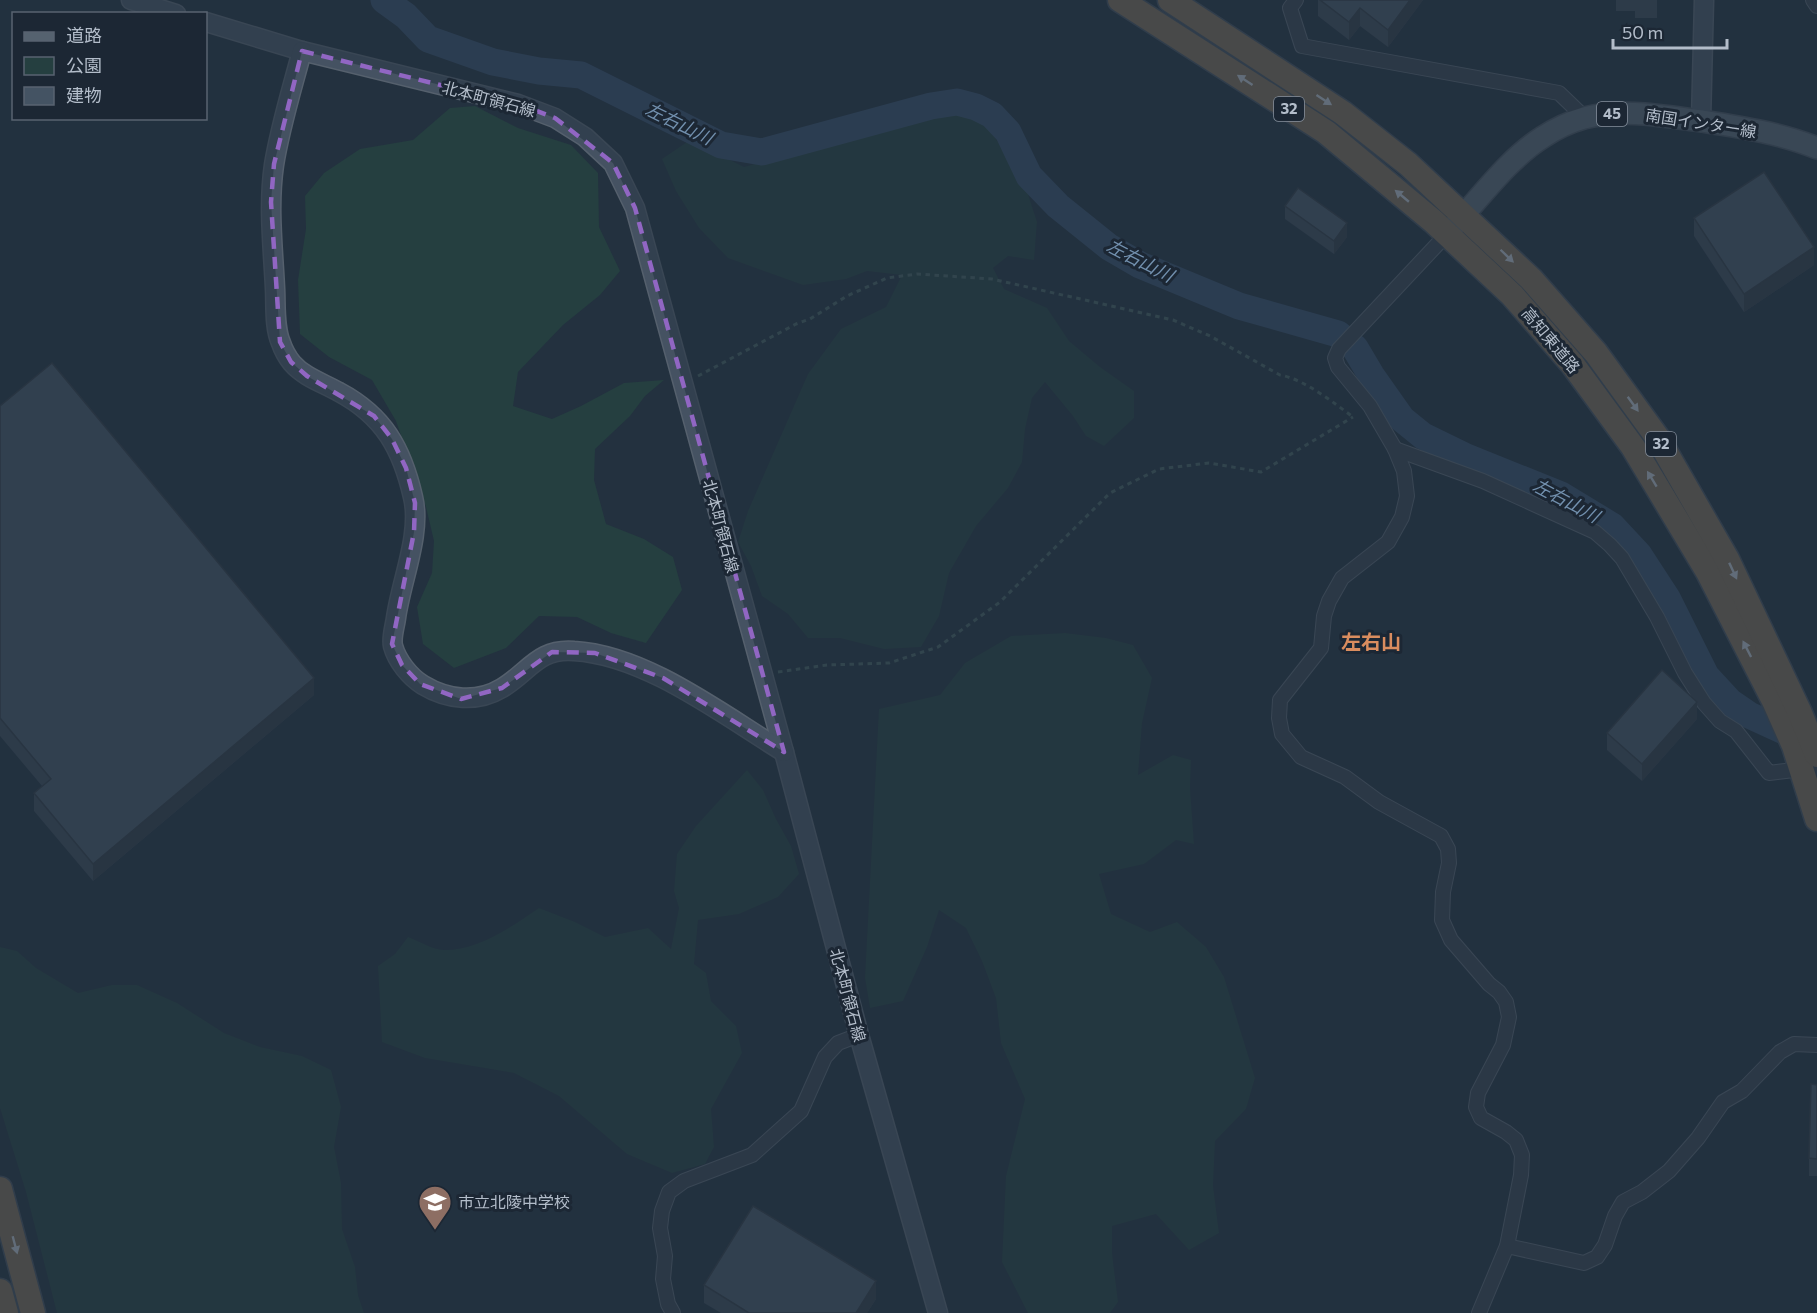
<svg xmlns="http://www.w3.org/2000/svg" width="1817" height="1313" font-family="Commissioner,'Noto Sans JP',sans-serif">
<rect width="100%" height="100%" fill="#23313f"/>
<g fill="#253f40">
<path d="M475,106L518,128L571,145L598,173L599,227L620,271L600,295L563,325L518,372L513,406L552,419L581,406L624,383L664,380L645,396L630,416L595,449L594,480L606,524L644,539L673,557L682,590L646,643L611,633L577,617L539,616L506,648L454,668L423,644L417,607L432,573L434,541L426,507L396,421L372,380L329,357L300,334L298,280L306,229L305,196L324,173L360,149L413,140L450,108Z"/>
<path d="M956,113L986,123L1026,188L1037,222L1034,260L1008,256L993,268L1004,289L1047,308L1069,341L1100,367L1134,391V418L1104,446L1086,436L1073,416L1045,382L1032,398L1025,429L1022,462L1008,488L976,526L949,573L939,616L921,647L884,649L840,638H808L788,614L762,596L751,566L738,542L748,511L808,374L841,329L886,307L902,275L867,271L846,279L803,285L728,258L699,228L676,191L662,159L690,140L744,167C771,159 798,153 825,146C868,133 912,118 956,113Z"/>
<path d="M1065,633L1106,638L1133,645L1152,678L1142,723L1138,775L1173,755L1191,760L1190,788L1194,844L1176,840L1144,864L1099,874L1111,914L1150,932L1177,922L1206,947L1224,977L1255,1078L1246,1109L1215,1141L1213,1186L1219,1233L1189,1250L1156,1214L1112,1226V1253L1118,1302L1110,1313H1028L1002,1262L1006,1176L1025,1099L1001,1043L996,998L982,961L966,928L939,910L927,947L903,1001L870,1008L865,978L879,709L940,695L965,663L1011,636Z"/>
<path d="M747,770L763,790L776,819L791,846L799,874L778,897L739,914L698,920L694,964L706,973L711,1001L736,1026L742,1053L711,1109L714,1147L705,1164L672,1173L627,1154L559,1096L514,1073L425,1058L382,1042L378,966L395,954L408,937C419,941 433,950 444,950C479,950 511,927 539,908L575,922L605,937L648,928L671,949L679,908L674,891L677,854L696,826Z"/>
<path d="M0,947L17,951L36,968L78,993L112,985H137L177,1003L224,1033L260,1047L302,1056L331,1070L341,1107L334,1147L341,1183L342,1229L355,1267L358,1295L364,1313H57L26,1192L0,1108Z"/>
</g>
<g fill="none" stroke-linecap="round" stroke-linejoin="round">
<path stroke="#364d67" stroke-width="27" d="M384,0L406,16L428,39L493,62L539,71L581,75L721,145L762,152L931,106L957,102L976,107L992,115L1008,132L1029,176L1058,206L1109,247L1140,265L1239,306L1338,334L1355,348L1371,375L1402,419L1423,436L1464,456L1561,495L1612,526L1639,555L1667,598L1706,676L1730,702L1749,715L1804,740"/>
<g stroke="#55606d" stroke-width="16">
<g id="street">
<path d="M1296,0L1290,8L1302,46L1559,93L1585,118"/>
<path d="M1813,0L1817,6"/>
<path d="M1447,234L1339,349L1335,358L1338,367L1370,406L1395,449L1404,471L1407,496L1402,517L1388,542L1342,578L1329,601L1324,616L1321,648L1280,700L1279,718L1282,734L1301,757L1345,777L1379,802L1441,836L1448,849L1449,863L1443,892L1442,920L1451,940L1489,984L1499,992L1506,1002L1509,1017L1503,1045L1478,1093L1476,1107L1481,1118L1506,1132L1516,1140L1522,1155L1521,1175L1507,1246L1479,1313"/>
<path d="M1395,449L1483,481L1595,532L1610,545L1622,558L1657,617L1685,673L1704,703L1720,721L1736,731L1769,773L1802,769L1817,771"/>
<path d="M1507,1246L1584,1263L1597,1257L1605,1245L1615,1216L1623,1202L1642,1192L1669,1171L1698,1138L1723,1102L1742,1091L1780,1052L1794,1044L1817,1045"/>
<path d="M673,1313L668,1304L663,1279L665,1256L660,1228L662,1211L669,1192L684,1181L752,1155L801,1111L825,1057L838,1043L859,1035"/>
</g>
</g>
<g stroke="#55606d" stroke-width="21">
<g id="secondary">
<path d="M131,0L176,14"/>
<path d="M206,22L302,51L518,104L555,118L585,137L613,163L635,208L784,752L859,1035L938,1313"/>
<path d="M302,51C292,89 280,127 274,165C268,206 273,247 275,288C276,305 274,327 281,343C283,349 288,358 292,363C304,377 323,383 339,392C384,416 402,449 413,497C422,533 401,581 396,618C395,626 391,638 393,646C397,661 410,677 423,685C448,700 477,703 502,688C529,672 538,648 574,651C646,655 723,715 784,752"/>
<path d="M1701,121L1704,0"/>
</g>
</g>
<g stroke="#434e5b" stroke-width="24">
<path id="primary" d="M1453,227C1480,198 1509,158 1543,137C1555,129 1570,122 1584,118C1623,108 1663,116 1702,121C1740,127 1780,133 1817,148"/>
</g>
<g stroke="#424d5a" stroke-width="27">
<g id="highway">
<path d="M1120,0L1326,132L1433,221L1512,295L1573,365L1633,447L1708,572L1774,701L1794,746L1817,819"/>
<path d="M1170,0L1343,113L1408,164L1531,279L1596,353L1657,437L1727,559L1800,713L1817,755"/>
<path d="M0,1189L33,1313"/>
<path d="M0,1291L6,1313"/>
</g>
</g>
<g stroke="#435c5d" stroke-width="3" stroke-dasharray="4.5 4.5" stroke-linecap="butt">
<path d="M698,376L796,324L810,319L847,296L887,278L917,274L992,279L1173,320L1210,336L1280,375C1304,379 1334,403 1353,417"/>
<path d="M778,672L827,665L889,663L938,647L1000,602L1110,493L1159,469L1209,463L1261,472L1353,417"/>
</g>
<use href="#street" stroke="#37424f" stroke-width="14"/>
<use href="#secondary" stroke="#455262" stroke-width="18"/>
<use href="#primary" stroke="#55626f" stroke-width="21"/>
<use href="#highway" stroke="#756654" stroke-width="24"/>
</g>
<g fill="#3a4755">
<path d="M1318,0H1423L1388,47L1360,26L1349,40L1318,16Z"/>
<path d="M1616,0H1657V18H1635V11H1616Z"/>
<path d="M1285,206L1347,237L1334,254L1285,219Z"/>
<path d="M1694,218L1814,265L1744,312L1694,236Z"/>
<path d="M0,406L314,695L93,881L34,811V793L42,786L0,736Z"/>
<path d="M1697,719L1642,781L1607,750V733Z"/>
<path d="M1817,1085V1176H1809V1158Z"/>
<path d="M704,1285L876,1299L867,1313H721L704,1303Z"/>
</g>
<g fill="#303a45">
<path d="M1410,0H1423L1388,47V30Z"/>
<path d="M1360,8V26L1349,40V22Z"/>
<path d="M1347,223V237L1334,254V241Z"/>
<path d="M1814,247V265L1744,312V294Z"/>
<path d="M314,678V695L93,881V864Z"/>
<path d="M1697,702V719L1642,781V764Z"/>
<path d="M876,1281V1299L867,1313H856Z"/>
</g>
<g fill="#445363" stroke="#303a45" stroke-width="1.5">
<path d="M1320,0H1410L1388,30L1360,8L1349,22Z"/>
<path d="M1764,172L1814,247L1744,294L1694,218Z"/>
<path d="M1298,188L1347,223L1334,241L1285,206Z"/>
<path d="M52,363L314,678L93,864L34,793L51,779L0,718V406Z"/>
<path d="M1662,670L1697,702L1642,764L1607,733Z"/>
<path d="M1811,1084L1817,1085V1159L1809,1158Z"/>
<path d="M753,1206L876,1281L856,1313H749L704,1285Z"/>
</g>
<defs><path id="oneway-solid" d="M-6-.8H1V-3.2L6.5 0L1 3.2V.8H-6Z" transform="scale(1.5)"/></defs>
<g fill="#adb4be">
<use href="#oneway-solid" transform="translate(1245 80) rotate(-147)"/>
<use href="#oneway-solid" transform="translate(1324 100) rotate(33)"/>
<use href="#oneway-solid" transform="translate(1402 196) rotate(-140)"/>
<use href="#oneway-solid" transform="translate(1507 256) rotate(44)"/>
<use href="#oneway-solid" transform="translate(1633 404) rotate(54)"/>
<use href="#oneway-solid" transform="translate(1652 479) rotate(-121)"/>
<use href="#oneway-solid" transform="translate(1733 571) rotate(65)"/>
<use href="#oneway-solid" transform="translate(1747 649) rotate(-117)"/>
<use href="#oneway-solid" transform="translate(15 1245) rotate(75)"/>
</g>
<path d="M0 0H1817V1313H0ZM302,51L518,104L555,118L613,163L635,208L784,752L663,678L595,653L552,652L502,688L461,699L420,684L402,665L392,644L414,532L415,503L406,468L392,439L374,416L307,376L291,362L280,342L271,202L274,164Z" fill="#23313f" fill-opacity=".55" fill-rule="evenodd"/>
<path fill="none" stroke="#9166c3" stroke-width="4.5" stroke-dasharray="12 8" stroke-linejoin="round" d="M302,51L518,104L555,118L613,163L635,208L784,752L663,678L595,653L552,652L502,688L461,699L420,684L402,665L392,644L414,532L415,503L406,468L392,439L374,416L307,376L291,362L280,342L271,202L274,164Z"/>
<defs>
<g id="school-pin" transform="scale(1.725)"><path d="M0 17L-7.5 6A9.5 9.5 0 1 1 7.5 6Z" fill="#8d6e63" stroke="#1c2734"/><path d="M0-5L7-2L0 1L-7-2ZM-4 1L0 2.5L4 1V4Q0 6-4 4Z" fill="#fff"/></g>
</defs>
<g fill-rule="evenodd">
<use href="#school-pin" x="435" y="1202"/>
</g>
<g text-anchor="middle" stroke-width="6" stroke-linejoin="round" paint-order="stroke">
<g fill="#1c2734" stroke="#86909d" stroke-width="1.5">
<rect x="1274" y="97" width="30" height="24" rx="4.5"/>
<rect x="1597" y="102" width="30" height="24" rx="4.5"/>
<rect x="1646" y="432" width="30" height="24" rx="4.5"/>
</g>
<g font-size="15" font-weight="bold" fill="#b3bdca">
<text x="1289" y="114">32</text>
<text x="1612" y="119">45</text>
<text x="1661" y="449">32</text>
</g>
<g font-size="16" fill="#b3bdca" stroke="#1c2734">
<text transform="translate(489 99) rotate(15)" y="6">北本町領石線</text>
<text transform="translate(1701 123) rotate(9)" y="6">南国インター線</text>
<text transform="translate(1551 340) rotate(50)" y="6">高知東道路</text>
<text transform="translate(721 526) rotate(75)" y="6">北本町領石線</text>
<text transform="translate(848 995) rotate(75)" y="6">北本町領石線</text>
</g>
<g font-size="16" fill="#b3bdca" stroke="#1c2734" text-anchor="start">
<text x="458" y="1208">市立北陵中学校</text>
</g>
<g font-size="18" font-style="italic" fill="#7290ae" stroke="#1c2734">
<text transform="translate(679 124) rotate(26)" y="6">左右山川</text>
<text transform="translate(1140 261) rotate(27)" y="6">左右山川</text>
<text transform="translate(1566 501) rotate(28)" y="6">左右山川</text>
</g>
<g font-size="20" font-weight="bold" fill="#da8d5f" stroke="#1c2734">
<text x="1371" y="649">左右山</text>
</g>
</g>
<rect x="12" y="12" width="195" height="108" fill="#1c2734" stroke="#586370" stroke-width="1.5"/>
<rect x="24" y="32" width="30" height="9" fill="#55626f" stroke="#586370" stroke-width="1.5"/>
<text x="66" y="42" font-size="18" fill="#b3bdca">道路</text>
<rect x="24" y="57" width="30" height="18" fill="#253f40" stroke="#586370" stroke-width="1.5"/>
<text x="66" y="72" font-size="18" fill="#b3bdca">公園</text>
<rect x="24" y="87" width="30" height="18" fill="#445363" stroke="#586370" stroke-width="1.5"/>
<text x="66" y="102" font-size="18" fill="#b3bdca">建物</text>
<path d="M1613 39v9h114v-9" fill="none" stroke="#b3bdca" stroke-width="3"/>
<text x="1622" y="39" font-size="18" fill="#b3bdca" stroke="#1c2734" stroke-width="4.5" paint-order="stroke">50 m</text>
</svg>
